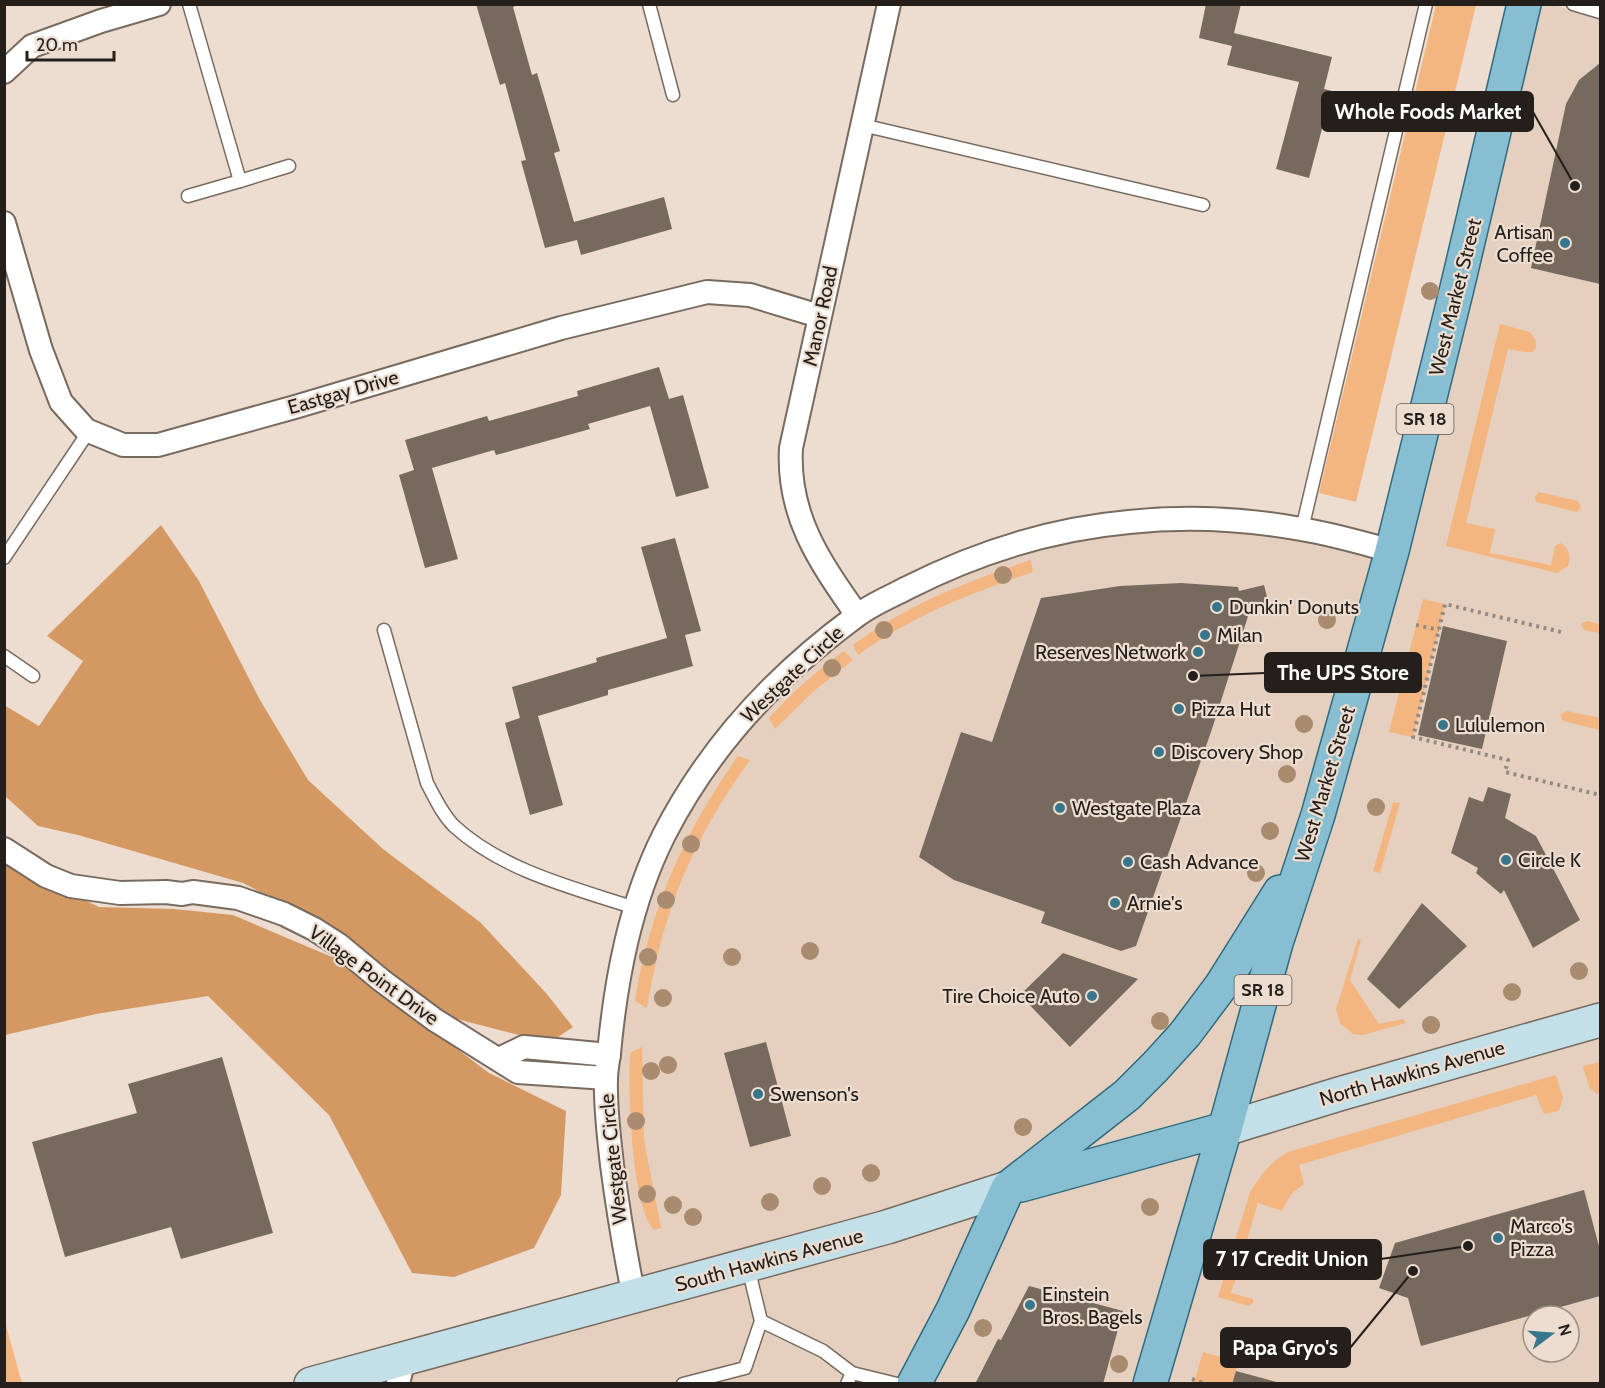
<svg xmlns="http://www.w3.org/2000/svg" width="1605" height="1388" font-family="Cabin,sans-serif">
<rect width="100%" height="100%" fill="#edddd0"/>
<path fill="#e5cfbe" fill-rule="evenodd" d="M1524,5H1552L1573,10L1575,5H1600V1383L398,1384L404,1358L634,1296L607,1122L621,960L689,791L857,615L985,553L1169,519L1392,550ZM1533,1316H1569V1352H1533Z"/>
<g fill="#f3b680">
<path d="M1436,5H1476L1356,502L1319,493Z"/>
<path d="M1500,324L1530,332L1536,341V348L1532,352H1524L1508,349L1466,523L1495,529L1490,553L1551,565L1555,546L1561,543C1570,550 1571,555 1568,566L1557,573L1446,546Z"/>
<path d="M1539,492L1578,501L1581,508L1577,512L1536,502L1535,497Z"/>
<path d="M1031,560L1033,572C971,593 911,616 858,655L853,645C906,605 968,581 1031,560Z"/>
<path d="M1423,599L1445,604L1413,737L1389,732Z"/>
<path d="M1587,621L1600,624V633L1584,630L1581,624Z"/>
<path d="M844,651L853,660L815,690L775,729L769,718C792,693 816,671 844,651Z"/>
<path d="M1567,711L1600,718V730L1563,721L1560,715Z"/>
<path d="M738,756L750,760C692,841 663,910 647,1008L635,1001C649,911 685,830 738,756Z"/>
<path d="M1393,802L1400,803L1380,873L1373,871Z"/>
<path d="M1358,939L1361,940L1350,980L1379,1024L1403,1019L1406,1023L1363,1035L1353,1034L1340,1023L1336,1009Z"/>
<path d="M642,1047L644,1140L661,1228L654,1230C631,1206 628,1088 630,1053Z"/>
<path d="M1600,1062V1093L1597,1094L1589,1087L1583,1066Z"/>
<path d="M1556,1075L1563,1098L1559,1111L1544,1114L1536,1095L1299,1165L1304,1184L1291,1194L1282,1211L1258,1203L1231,1293L1253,1299V1303L1248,1306L1218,1297L1250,1192C1262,1174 1271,1160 1291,1151Z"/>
<path d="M5,1322L22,1383H5Z"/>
<path d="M1203,1352L1239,1362L1232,1383H1194Z"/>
</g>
<g fill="#d49963">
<path d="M161,525L199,581L260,700L308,780L383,849L480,922L546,993L573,1027L549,1043L449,1017L346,937L243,883L78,835L38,826L5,796L4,705L39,726L83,661L47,636Z"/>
<path d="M4,861L99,907L174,909L233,915L339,960L489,1073L566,1111L561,1195L534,1248L454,1277L412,1273L329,1115L208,996L96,1014L5,1035Z"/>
</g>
<g fill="#76695e">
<path d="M476,4H519L513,7L532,75L537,73L560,151L554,153L574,222L664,197L672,229L581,255L577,240L545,248L521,161L526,160L505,83L500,85Z"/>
<path d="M1206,4H1241L1234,33L1332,57L1324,89L1332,91L1309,178L1276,169L1299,82L1227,65L1232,46L1199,38Z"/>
<path d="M1600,63V284L1531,268L1566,104L1579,80Z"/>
<path d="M659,367L669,399L683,395L709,488L676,497L650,406L588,424L590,429L496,455L494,450L432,468L458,559L425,568L399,475L414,470L405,440L487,416L489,421L578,396L577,391Z"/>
<path d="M675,538L701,631L685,635L693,666L608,690V695L538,716L563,805L530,815L505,723L520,718L512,687L597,662L596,658L667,638L641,547Z"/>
<path d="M1181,583L1238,587L1239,591L1264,585L1269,605L1250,610L1212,729L1136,946L1121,951L1041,923L1045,912L954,880L919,857L961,732L992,742L1041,598L1120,586Z"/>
<path d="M1443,626L1507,641L1482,749L1418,735Z"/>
<path d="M1488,787L1511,794L1505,818L1536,836L1580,920L1533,948L1504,890L1501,894L1476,873L1478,868L1451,853L1469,797L1483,802Z"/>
<path d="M1422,903L1467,946L1399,1009L1367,979Z"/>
<path d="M1063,953L1138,979L1070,1047L1020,995Z"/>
<path d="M766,1042L791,1136L750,1147L724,1053Z"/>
<path d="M222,1057L273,1233L181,1259L171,1227L65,1257L32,1142L137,1113L128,1084Z"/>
<path d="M1584,1190L1600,1250V1296L1421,1346L1408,1298L1379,1288L1395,1243Z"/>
<path d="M1029,1286L1123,1311L1103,1384H975L998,1339L1001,1340Z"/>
<path d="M1236,1371L1280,1383L1279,1384H1232Z"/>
</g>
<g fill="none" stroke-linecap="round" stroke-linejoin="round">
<g stroke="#786b5f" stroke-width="15">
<g id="lane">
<path d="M189,4L240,181L289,166"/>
<path d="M649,4L673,95"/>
<path d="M1573,4L1600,12"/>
<path d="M862,125L1203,205"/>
<path d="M188,196L240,181"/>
<path d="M1302,529L1426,4"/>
<path d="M4,558L89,431"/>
<path d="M384,630L427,783C435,798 442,814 454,826C503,871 574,888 635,908"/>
<path d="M4,656L33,676"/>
<path d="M761,1321L823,1351L852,1373L847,1384"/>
<path d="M852,1373L897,1384"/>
<path d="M683,1384L745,1368L761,1321L748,1267"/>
</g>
</g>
<g stroke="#786b5f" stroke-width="26">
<g id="street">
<path d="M4,72L32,46L101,21L159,4"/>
<path d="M4,223L41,350L61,402L86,430L123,445H158L295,407L561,328L707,292L750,295L819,316"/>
<path d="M857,615C820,562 787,516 791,448L889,4"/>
<path d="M4,849L46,876L71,886L120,893L166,892L182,894L193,892L238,898L284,914L314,929L339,945L381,980L435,1020L518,1072L606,1078"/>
<path d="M499,1059L524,1047L609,1055"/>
<path d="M634,1297C625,1253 618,1210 612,1165C609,1137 605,1108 606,1079C606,1070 608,1062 609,1053C616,978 630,903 664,835C709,747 776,675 855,617C870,605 890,597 907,588C976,553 1051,529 1129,522C1185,516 1245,519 1301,529C1332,534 1362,543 1392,551"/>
<path d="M398,1384L404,1358"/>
</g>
</g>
<g stroke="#786b5f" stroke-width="36">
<g id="secondary">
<path d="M1225,1129L1339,1094L1600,1020"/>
<path d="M311,1384L887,1227L1008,1188"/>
</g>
</g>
<g stroke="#306a7d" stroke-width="36">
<g id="primary">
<path d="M1021,1185L1225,1129"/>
<path d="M914,1384L953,1310L1008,1188L1127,1095L1155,1067L1185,1034L1221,986L1280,892"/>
<path d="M1150,1384L1225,1129L1276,943L1318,815L1392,551L1457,288L1524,4"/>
</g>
</g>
<g stroke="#968b81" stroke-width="4" stroke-dasharray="3 4.5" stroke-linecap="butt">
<path d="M1416,625L1439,630"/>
<path d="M1561,632L1445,604L1413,737L1508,760L1505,772L1600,795"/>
<path d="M1192,1379L1206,1384"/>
</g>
<use href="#lane" stroke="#fff" stroke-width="12"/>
<use href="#street" stroke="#fff" stroke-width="22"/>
<use href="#secondary" stroke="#c3dfe8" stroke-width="33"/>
<use href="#primary" stroke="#87bed1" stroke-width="33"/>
</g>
<g fill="#a98b6f">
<circle cx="1430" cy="291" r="9"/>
<circle cx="1003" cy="575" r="9"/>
<circle cx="1327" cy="620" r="9"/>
<circle cx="884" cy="630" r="9"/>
<circle cx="832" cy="668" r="9"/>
<circle cx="1304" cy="724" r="9"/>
<circle cx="1287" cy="774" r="9"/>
<circle cx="1376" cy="807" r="9"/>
<circle cx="1270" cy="831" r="9"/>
<circle cx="691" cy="844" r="9"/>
<circle cx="1256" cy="873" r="9"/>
<circle cx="666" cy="900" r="9"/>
<circle cx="810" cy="951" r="9"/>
<circle cx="648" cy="957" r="9"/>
<circle cx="732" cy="957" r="9"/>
<circle cx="1579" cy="971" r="9"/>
<circle cx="1512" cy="992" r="9"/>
<circle cx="663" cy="998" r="9"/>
<circle cx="1160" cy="1021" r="9"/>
<circle cx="1431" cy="1025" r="9"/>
<circle cx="668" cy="1065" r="9"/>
<circle cx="651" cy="1071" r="9"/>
<circle cx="636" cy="1121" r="9"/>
<circle cx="1023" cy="1127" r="9"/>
<circle cx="871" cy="1173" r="9"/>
<circle cx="822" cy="1186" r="9"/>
<circle cx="647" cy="1194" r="9"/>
<circle cx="770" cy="1202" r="9"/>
<circle cx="673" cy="1205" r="9"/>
<circle cx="1150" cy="1207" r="9"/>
<circle cx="693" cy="1217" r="9"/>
<circle cx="983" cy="1328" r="9"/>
<circle cx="1119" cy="1364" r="9"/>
</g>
<g fill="#38768c" stroke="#edddd0" stroke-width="2">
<circle cx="1565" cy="243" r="6"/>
<circle cx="1217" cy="607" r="6"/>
<circle cx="1205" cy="635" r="6"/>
<circle cx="1198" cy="652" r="6"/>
<circle cx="1179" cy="709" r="6"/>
<circle cx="1443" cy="725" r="6"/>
<circle cx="1159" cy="752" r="6"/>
<circle cx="1060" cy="808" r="6"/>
<circle cx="1506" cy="860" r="6"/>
<circle cx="1128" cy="862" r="6"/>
<circle cx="1115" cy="903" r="6"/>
<circle cx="1092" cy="996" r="6"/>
<circle cx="758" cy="1094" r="6"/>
<circle cx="1498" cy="1238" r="6"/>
<circle cx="1030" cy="1305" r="6"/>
</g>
<g text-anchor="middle" stroke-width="4.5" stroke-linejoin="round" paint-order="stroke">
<g fill="#edddd0" stroke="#605851" stroke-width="1.5">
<rect x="1396.5" y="404" width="57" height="30" rx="4.5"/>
<rect x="1234.5" y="975" width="57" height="30" rx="4.5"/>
</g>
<g font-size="18" font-weight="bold" fill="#241f1a">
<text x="1425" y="425">SR 18</text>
<text x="1263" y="996">SR 18</text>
</g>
<g font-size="20" fill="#241f1a" stroke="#edddd0" text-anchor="start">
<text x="1553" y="239" text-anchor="end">Artisan<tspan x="1553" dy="23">Coffee</tspan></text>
<text x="1229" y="614">Dunkin' Donuts</text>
<text x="1217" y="642">Milan</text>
<text x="1186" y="659" text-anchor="end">Reserves Network</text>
<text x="1191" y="716">Pizza Hut</text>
<text x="1455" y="732">Lululemon</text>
<text x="1171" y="759">Discovery Shop</text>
<text x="1072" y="815">Westgate Plaza</text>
<text x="1518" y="867">Circle K</text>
<text x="1140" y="869">Cash Advance</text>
<text x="1127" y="910">Arnie's</text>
<text x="1080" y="1003" text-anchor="end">Tire Choice Auto</text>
<text x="770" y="1101">Swenson's</text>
<text x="1510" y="1233">Marco's<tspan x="1510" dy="23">Pizza</tspan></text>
<text x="1042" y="1301">Einstein<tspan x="1042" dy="23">Bros. Bagels</tspan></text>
</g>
<g font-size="20" fill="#241f1a" stroke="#edddd0">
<text transform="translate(1455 297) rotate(-76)" y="7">West Market Street</text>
<text transform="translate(820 316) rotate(-78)" y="7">Manor Road</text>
<text transform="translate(343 392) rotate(-16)" y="7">Eastgay Drive</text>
<text transform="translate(792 674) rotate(-43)" y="7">Westgate Circle</text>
<text transform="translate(1325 784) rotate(-73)" y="7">West Market Street</text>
<text transform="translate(374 975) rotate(36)" y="7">Village Point Drive</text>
<text transform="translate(1412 1073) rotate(-16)" y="7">North Hawkins Avenue</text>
<text transform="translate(613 1159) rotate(-96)" y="7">Westgate Circle</text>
<text transform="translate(769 1260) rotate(-15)" y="7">South Hawkins Avenue</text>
</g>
</g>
<path fill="none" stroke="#241f1a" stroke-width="2" d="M1575 186L1533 112M1193 676L1265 673M1468 1246L1381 1259M1413 1271L1350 1348"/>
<g fill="#241f1a" stroke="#edddd0" stroke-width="2">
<circle cx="1575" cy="186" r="6"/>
<circle cx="1193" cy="676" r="6"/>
<circle cx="1468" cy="1246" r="6"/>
<circle cx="1413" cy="1271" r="6"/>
</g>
<g fill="#241f1a" stroke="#241f1a" stroke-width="2">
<rect x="1322" y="92" width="211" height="39" rx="6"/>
<rect x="1265" y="653" width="156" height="39" rx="6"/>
<rect x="1204" y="1240" width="177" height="39" rx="6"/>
<rect x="1221" y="1328" width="129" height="39" rx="6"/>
</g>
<g font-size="21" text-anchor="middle" font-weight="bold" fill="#fff">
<text x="1428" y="119">Whole Foods Market</text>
<text x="1343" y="680">The UPS Store</text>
<text x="1292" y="1266">7 17 Credit Union</text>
<text x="1285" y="1355">Papa Gryo's</text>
</g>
<rect width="1605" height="1388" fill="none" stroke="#241f1a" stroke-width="12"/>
<g transform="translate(1551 1334) rotate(74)"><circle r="28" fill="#edddd0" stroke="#9d9187" stroke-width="1.5"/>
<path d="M0-4.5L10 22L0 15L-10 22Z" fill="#38768c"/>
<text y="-9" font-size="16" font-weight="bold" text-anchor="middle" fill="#241f1a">N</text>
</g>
<path d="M27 51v9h87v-9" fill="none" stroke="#241f1a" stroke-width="3"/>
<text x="36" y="51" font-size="18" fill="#241f1a" stroke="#edddd0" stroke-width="4.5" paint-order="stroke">20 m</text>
</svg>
